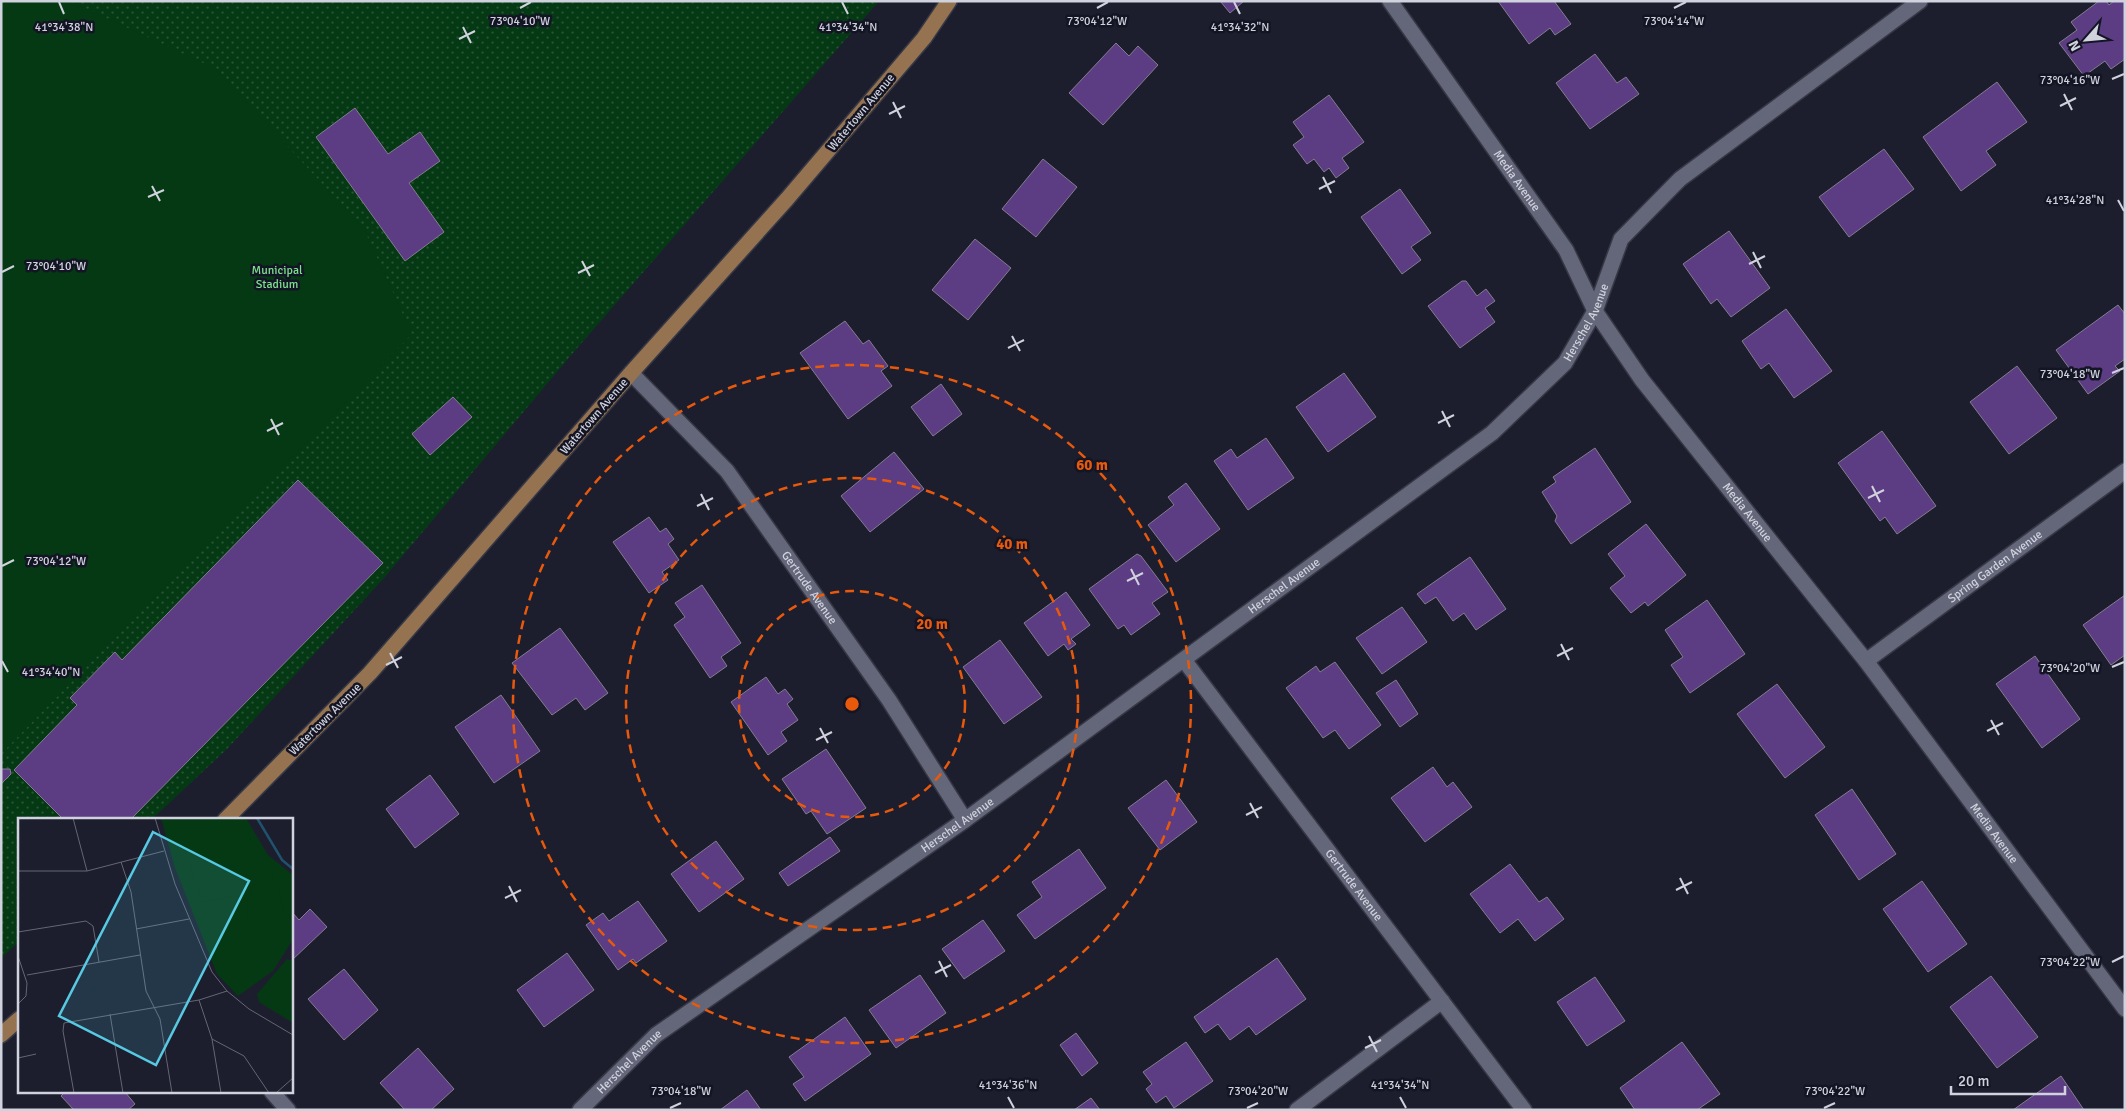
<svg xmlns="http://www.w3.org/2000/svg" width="2126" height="1111" font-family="Signika,sans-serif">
<defs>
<pattern id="grass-dots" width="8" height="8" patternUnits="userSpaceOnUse" patternTransform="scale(1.25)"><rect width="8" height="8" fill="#053914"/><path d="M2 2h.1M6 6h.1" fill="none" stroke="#285536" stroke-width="1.8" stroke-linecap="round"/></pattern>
</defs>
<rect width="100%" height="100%" fill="#1c1e2e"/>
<path fill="url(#grass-dots)" d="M1,1H879L572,354L384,578L227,749L151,820H19V942L1,958Z"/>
<path fill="#053914" d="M24,1H70L216,69L364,229L412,334L2,753L1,3Z"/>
<g fill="#5c3c83" stroke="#847c90">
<path d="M1220,1H1244L1230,13Z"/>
<path d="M1498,1H1554L1571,24L1555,35L1550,28L1529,44Z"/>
<path d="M2099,1H2106L2109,5L2114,1H2125V59L2111,69L2105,61L2084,76L2059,43L2077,30L2071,22Z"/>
<path d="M1116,43L1129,56L1138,46L1158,65L1103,125L1069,93Z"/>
<path d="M1595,54L1617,83L1626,77L1639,94L1590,129L1556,83Z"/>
<path d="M1997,82L2027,122L1986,151L1996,165L1961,191L1923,137Z"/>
<path d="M1329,95L1364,142L1342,158L1349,168L1336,178L1329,168L1324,172L1314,159L1307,164L1293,145L1304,137L1293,122Z"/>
<path d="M355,108L388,154L420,132L440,161L409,183L444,232L405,261L316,137Z"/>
<path d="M1884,149L1914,189L1849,237L1819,197Z"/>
<path d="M1043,159L1077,187L1036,237L1002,209Z"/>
<path d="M1400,189L1431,233L1411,247L1421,260L1402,274L1361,217Z"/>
<path d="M1729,231L1770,288L1731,317L1717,299L1711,304L1683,264Z"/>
<path d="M975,239L1011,268L968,320L932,290Z"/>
<path d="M1462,281H1466L1477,296L1486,289L1495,301L1485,308L1495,322L1460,348L1428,306Z"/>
<path d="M2118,305L2125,314V359L2115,366L2120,371L2088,394L2056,350Z"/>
<path d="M1786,309L1832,371L1794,398L1769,363L1761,369L1742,341Z"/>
<path d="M845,321L863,344L869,340L888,366L881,371L892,386L848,419L800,353Z"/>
<path d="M2017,366L2057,418L2009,454L1970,402Z"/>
<path d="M1344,373L1376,417L1328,452L1296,407Z"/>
<path d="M941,384L962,414L933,436L911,407Z"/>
<path d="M453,397L472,417L430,455L412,434Z"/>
<path d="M1882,431L1936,506L1897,534L1885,517L1880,521L1838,463Z"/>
<path d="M1266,438L1294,478L1248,510L1214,461L1231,449L1237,458Z"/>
<path d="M1595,448L1631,502L1571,544L1555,521L1557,516L1542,492L1556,482L1553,477Z"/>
<path d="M894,452L924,489L870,532L841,496Z"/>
<path d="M298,480L383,563L130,820H64L14,770L77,705L70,698L115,652L122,660Z"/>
<path d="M1186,483L1220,529L1176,562L1148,525L1174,505L1168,497Z"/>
<path d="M649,517L660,532L666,528L674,539L668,544L679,560L662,572L668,580L649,593L613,542Z"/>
<path d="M1646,524L1686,575L1648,606L1645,602L1631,613L1610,588L1625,576L1608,554Z"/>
<path d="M1137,554L1141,556L1168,592L1152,603L1160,614L1131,635L1124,625L1118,629L1089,589Z"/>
<path d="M1470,557L1506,609L1476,630L1464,613L1453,621L1436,597L1425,604L1417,594Z"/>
<path d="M702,585L741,643L721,657L727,666L710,678L674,625L685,617L675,603Z"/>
<path d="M1066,592L1090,625L1071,639L1076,644L1068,650L1064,644L1048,656L1024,623Z"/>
<path d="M2125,595V655L2111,665L2083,625Z"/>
<path d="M1707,600L1745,654L1690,693L1671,665L1683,657L1665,630Z"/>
<path d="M1402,607L1427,642L1382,674L1356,638Z"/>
<path d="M560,628L608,693L585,710L576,698L552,715L512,663Z"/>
<path d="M1000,640L1042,697L1004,724L963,667Z"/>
<path d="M2035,656L2080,719L2042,748L1996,684Z"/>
<path d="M1335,662L1381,725L1349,749L1335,730L1323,738L1286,688L1316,666L1320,672Z"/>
<path d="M766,677L778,694L785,689L793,699L787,704L798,720L781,732L787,741L768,755L731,702Z"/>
<path d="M1396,680L1418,714L1400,727L1376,693Z"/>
<path d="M1777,684L1825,747L1785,778L1737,714Z"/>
<path d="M501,695L540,751L494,783L455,727Z"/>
<path d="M826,749L866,808L827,834L811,811L806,814L782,779Z"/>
<path d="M1433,767L1447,787L1453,782L1472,807L1425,842L1391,798Z"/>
<path d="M1,769H10L11,774L1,784Z"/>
<path d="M430,775L459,814L415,848L386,809Z"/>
<path d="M1166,780L1197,822L1160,850L1128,808Z"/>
<path d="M1852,789L1896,854L1859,880L1815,815Z"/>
<path d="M830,837L840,851L788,886L779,873Z"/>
<path d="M716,841L744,879L699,912L671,874Z"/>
<path d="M1079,849L1106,888L1035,939L1017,915L1042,897L1032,882Z"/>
<path d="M1510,864L1539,902L1547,897L1564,919L1535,941L1518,919L1500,933L1470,894Z"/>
<path d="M1922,881L1967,944L1928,972L1883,909Z"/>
<path d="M638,901L667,941L636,963L633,959L618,970L586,925L603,913L609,921Z"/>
<path d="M310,909L327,927L291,961V911L299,920Z"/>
<path d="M983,920L1005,951L964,979L942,949Z"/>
<path d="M567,953L594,990L544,1027L517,990Z"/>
<path d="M1277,958L1306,999L1256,1035L1249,1026L1230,1040L1218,1024L1205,1033L1194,1017Z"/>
<path d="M344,969L378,1010L344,1040L308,999Z"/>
<path d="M920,975L946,1013L896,1048L869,1010Z"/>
<path d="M1991,976L2038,1037L1997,1068L1950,1007Z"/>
<path d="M1595,977L1625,1021L1587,1046L1557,1002Z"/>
<path d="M845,1017L871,1054L805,1101L793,1084L804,1077L789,1057Z"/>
<path d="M1076,1033L1098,1063L1082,1076L1060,1045Z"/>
<path d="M1186,1042L1213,1081L1174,1108L1166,1096L1156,1103L1146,1089L1152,1084L1143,1072Z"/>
<path d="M1682,1042L1720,1094L1697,1110H1635L1620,1088Z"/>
<path d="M418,1048L454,1089L431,1110H405L380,1083Z"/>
<path d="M2061,1076L2084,1110H2013Z"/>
<path d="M747,1090L761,1110H720Z"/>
<path d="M65,1092H125L135,1104L128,1110H74L61,1096Z"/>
<path d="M1091,1098L1100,1110H1074Z"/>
</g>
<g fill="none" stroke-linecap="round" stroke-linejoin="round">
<g stroke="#373845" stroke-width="18">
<g id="minor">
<path id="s1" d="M1390,1L1566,250L1595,311L1642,380L1866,661L2125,1009"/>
<path id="s2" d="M631,373L727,471L889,700L965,820"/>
<path id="s3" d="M1184,660L1524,1110"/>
<path id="s4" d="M1866,661L2125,471"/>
<path d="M272,1092L288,1110"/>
<path id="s5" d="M580,1110L656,1035L965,820L1492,433L1565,363L1595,311L1621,239L1680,179L1920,1"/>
<path d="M1297,1110L1442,1001"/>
</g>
</g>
<g stroke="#373845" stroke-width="18">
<g id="major">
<path d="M225,820L370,673L631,373L787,199L924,38L949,1"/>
<path d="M1,1035L19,1019"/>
</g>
</g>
<use href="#minor" stroke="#64677a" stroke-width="15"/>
<use href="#major" stroke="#957351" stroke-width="15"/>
</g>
<path fill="none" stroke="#d0d2dd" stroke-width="2" d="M59,2L64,14M842,2L848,14M1234,2L1240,14M520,8L531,2M1097,8L1108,2M1674,8L1686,2M463,27L471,43M459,39L475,31M2112,79L2124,74M2064,94L2072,110M893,102L901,118M2060,106L2076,98M889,114L905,106M1323,177L1331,193M152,186L160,201M1319,189L1335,181M148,197L164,190M2118,200L2124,211M1753,252L1761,268M582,261L590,276M1749,264L1765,256M2,272L14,266M578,273L594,265M1012,336L1020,351M1008,348L1024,340M2112,373L2124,368M1442,411L1450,427M271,419L279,435M1438,423L1454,415M267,431L283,423M1872,486L1880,502M701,494L709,510M1868,498L1884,490M697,506L713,498M2,566L14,560M1131,569L1139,585M1127,581L1143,573M1561,644L1569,660M390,653L398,668M1557,656L1573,648M2,661L8,672M386,665L402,657M2112,667L2124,662M1991,720L1999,735M820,728L828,743M1987,731L2003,723M816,740L832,732M1250,803L1258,818M1246,815L1262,807M1680,878L1688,894M509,886L517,902M1676,890L1692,882M505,898L521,890M939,961L947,977M2112,962L2124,956M935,973L951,965M1369,1036L1377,1052M1365,1048L1381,1040M1008,1097L1014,1108M1400,1097L1406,1108M670,1108L681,1103M1247,1108L1258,1103M1824,1108L1835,1103"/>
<g fill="none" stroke="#e8590c" stroke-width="2.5" stroke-dasharray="9 6">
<circle cx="852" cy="704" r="113"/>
<circle cx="852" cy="704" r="226"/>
<circle cx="852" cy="704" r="339"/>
</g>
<g text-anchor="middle" stroke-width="5" stroke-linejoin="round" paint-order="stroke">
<g font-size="12" fill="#d0d2dd" stroke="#131524">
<text transform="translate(861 112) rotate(-50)" y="4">Watertown Avenue</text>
<text dy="4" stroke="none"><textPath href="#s1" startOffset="220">Media Avenue</textPath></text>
<text dy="4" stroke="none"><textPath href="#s5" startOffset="1284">Herschel Avenue</textPath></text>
<text transform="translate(594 416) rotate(-49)" y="4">Watertown Avenue</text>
<text dy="4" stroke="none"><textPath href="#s1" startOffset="625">Media Avenue</textPath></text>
<text dy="4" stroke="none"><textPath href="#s4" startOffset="160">Spring Garden Avenue</textPath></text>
<text dy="4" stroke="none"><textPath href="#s5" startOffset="879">Herschel Avenue</textPath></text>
<text dy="4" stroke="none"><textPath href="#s2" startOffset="280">Gertrude Avenue</textPath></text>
<text transform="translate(325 719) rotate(-45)" y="4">Watertown Avenue</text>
<text dy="4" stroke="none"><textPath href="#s5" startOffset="474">Herschel Avenue</textPath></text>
<text dy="4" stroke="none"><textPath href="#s1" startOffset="1030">Media Avenue</textPath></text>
<text dy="4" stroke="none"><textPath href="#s3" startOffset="282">Gertrude Avenue</textPath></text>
<text dy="4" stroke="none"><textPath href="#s5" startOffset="69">Herschel Avenue</textPath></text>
</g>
<g font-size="12" fill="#7ee18f" stroke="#131524">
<text x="277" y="274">Municipal<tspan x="277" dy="14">Stadium</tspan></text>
</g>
</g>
<g transform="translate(18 818)">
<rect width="275" height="275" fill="#1c1e2e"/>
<path d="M143,0H228L250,37L275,57L274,123L255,153L220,178L199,156L157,50Z" fill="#053914"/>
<path d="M179,0H204L203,7L197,9ZM226,6L236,29L238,48L229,69L216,79L184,84L166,30L169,25ZM254,55L266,87L264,94L230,101L229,84L234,70L244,59ZM269,141L275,143V205L241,184L239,176Z" fill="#053914"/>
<path fill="none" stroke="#20516d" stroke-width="2.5" d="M239,0L264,42L275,51"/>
<path fill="none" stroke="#646674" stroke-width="1" d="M55,0L69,53M137,0L157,66L194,154L209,173L231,191L275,217M103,44L113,74L128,173L142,201L154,275M0,53H69L146,33M118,111L171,101M0,114L68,103L75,108L81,144M0,138L9,165L8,178L0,186M9,157L122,137M181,182L194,221L203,275M92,196L105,275M194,221L226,238L251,275M0,240L18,236M56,275L45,213L46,205L181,182L209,173M258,275L275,260"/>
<path fill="#57c9e2" fill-opacity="0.15" stroke="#57c9e2" stroke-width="2.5" d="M135,14L231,63L138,247L41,198Z"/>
<rect width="275" height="275" fill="none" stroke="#d0d2dd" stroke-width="2.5"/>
</g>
<g font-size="12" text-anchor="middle" fill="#d0d2dd" stroke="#131524" stroke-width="5" stroke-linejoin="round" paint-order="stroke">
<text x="520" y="25">73°04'10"W</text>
<text x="1097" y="25">73°04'12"W</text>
<text x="1674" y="25">73°04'14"W</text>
<text x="64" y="31">41°34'38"N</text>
<text x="848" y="31">41°34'34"N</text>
<text x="1240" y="31">41°34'32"N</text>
<text x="2070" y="84">73°04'16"W</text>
<text x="2075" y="204">41°34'28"N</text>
<text x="56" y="270">73°04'10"W</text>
<text x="2070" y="378">73°04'18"W</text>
<text x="56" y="565">73°04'12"W</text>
<text x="2070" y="672">73°04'20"W</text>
<text x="51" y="676">41°34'40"N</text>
<text x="2070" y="966">73°04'22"W</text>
<text x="1008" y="1089">41°34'36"N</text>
<text x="1400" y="1089">41°34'34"N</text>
<text x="681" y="1095">73°04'18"W</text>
<text x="1258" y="1095">73°04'20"W</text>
<text x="1835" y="1095">73°04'22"W</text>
</g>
<circle cx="852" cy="704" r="8" fill="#e8590c" stroke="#131524" stroke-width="2.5"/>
<g font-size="15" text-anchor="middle" font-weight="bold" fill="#e8590c" stroke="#131524" stroke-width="5" stroke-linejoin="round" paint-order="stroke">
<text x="1092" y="470">60 m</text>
<text x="1012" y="549">40 m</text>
<text x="932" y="629">20 m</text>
</g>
<rect width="2126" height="1111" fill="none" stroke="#d0d2dd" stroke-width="5"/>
<g transform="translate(2086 40) rotate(243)" stroke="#131524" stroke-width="4" paint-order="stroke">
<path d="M0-4L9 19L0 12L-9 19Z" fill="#d0d2dd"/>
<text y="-8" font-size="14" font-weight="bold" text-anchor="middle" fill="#d0d2dd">N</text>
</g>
<path d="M1951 1086v8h114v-8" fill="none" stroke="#d0d2dd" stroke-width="2.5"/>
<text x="1958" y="1086" font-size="15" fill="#d0d2dd" stroke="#131524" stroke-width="4" paint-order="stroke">20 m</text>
</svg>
